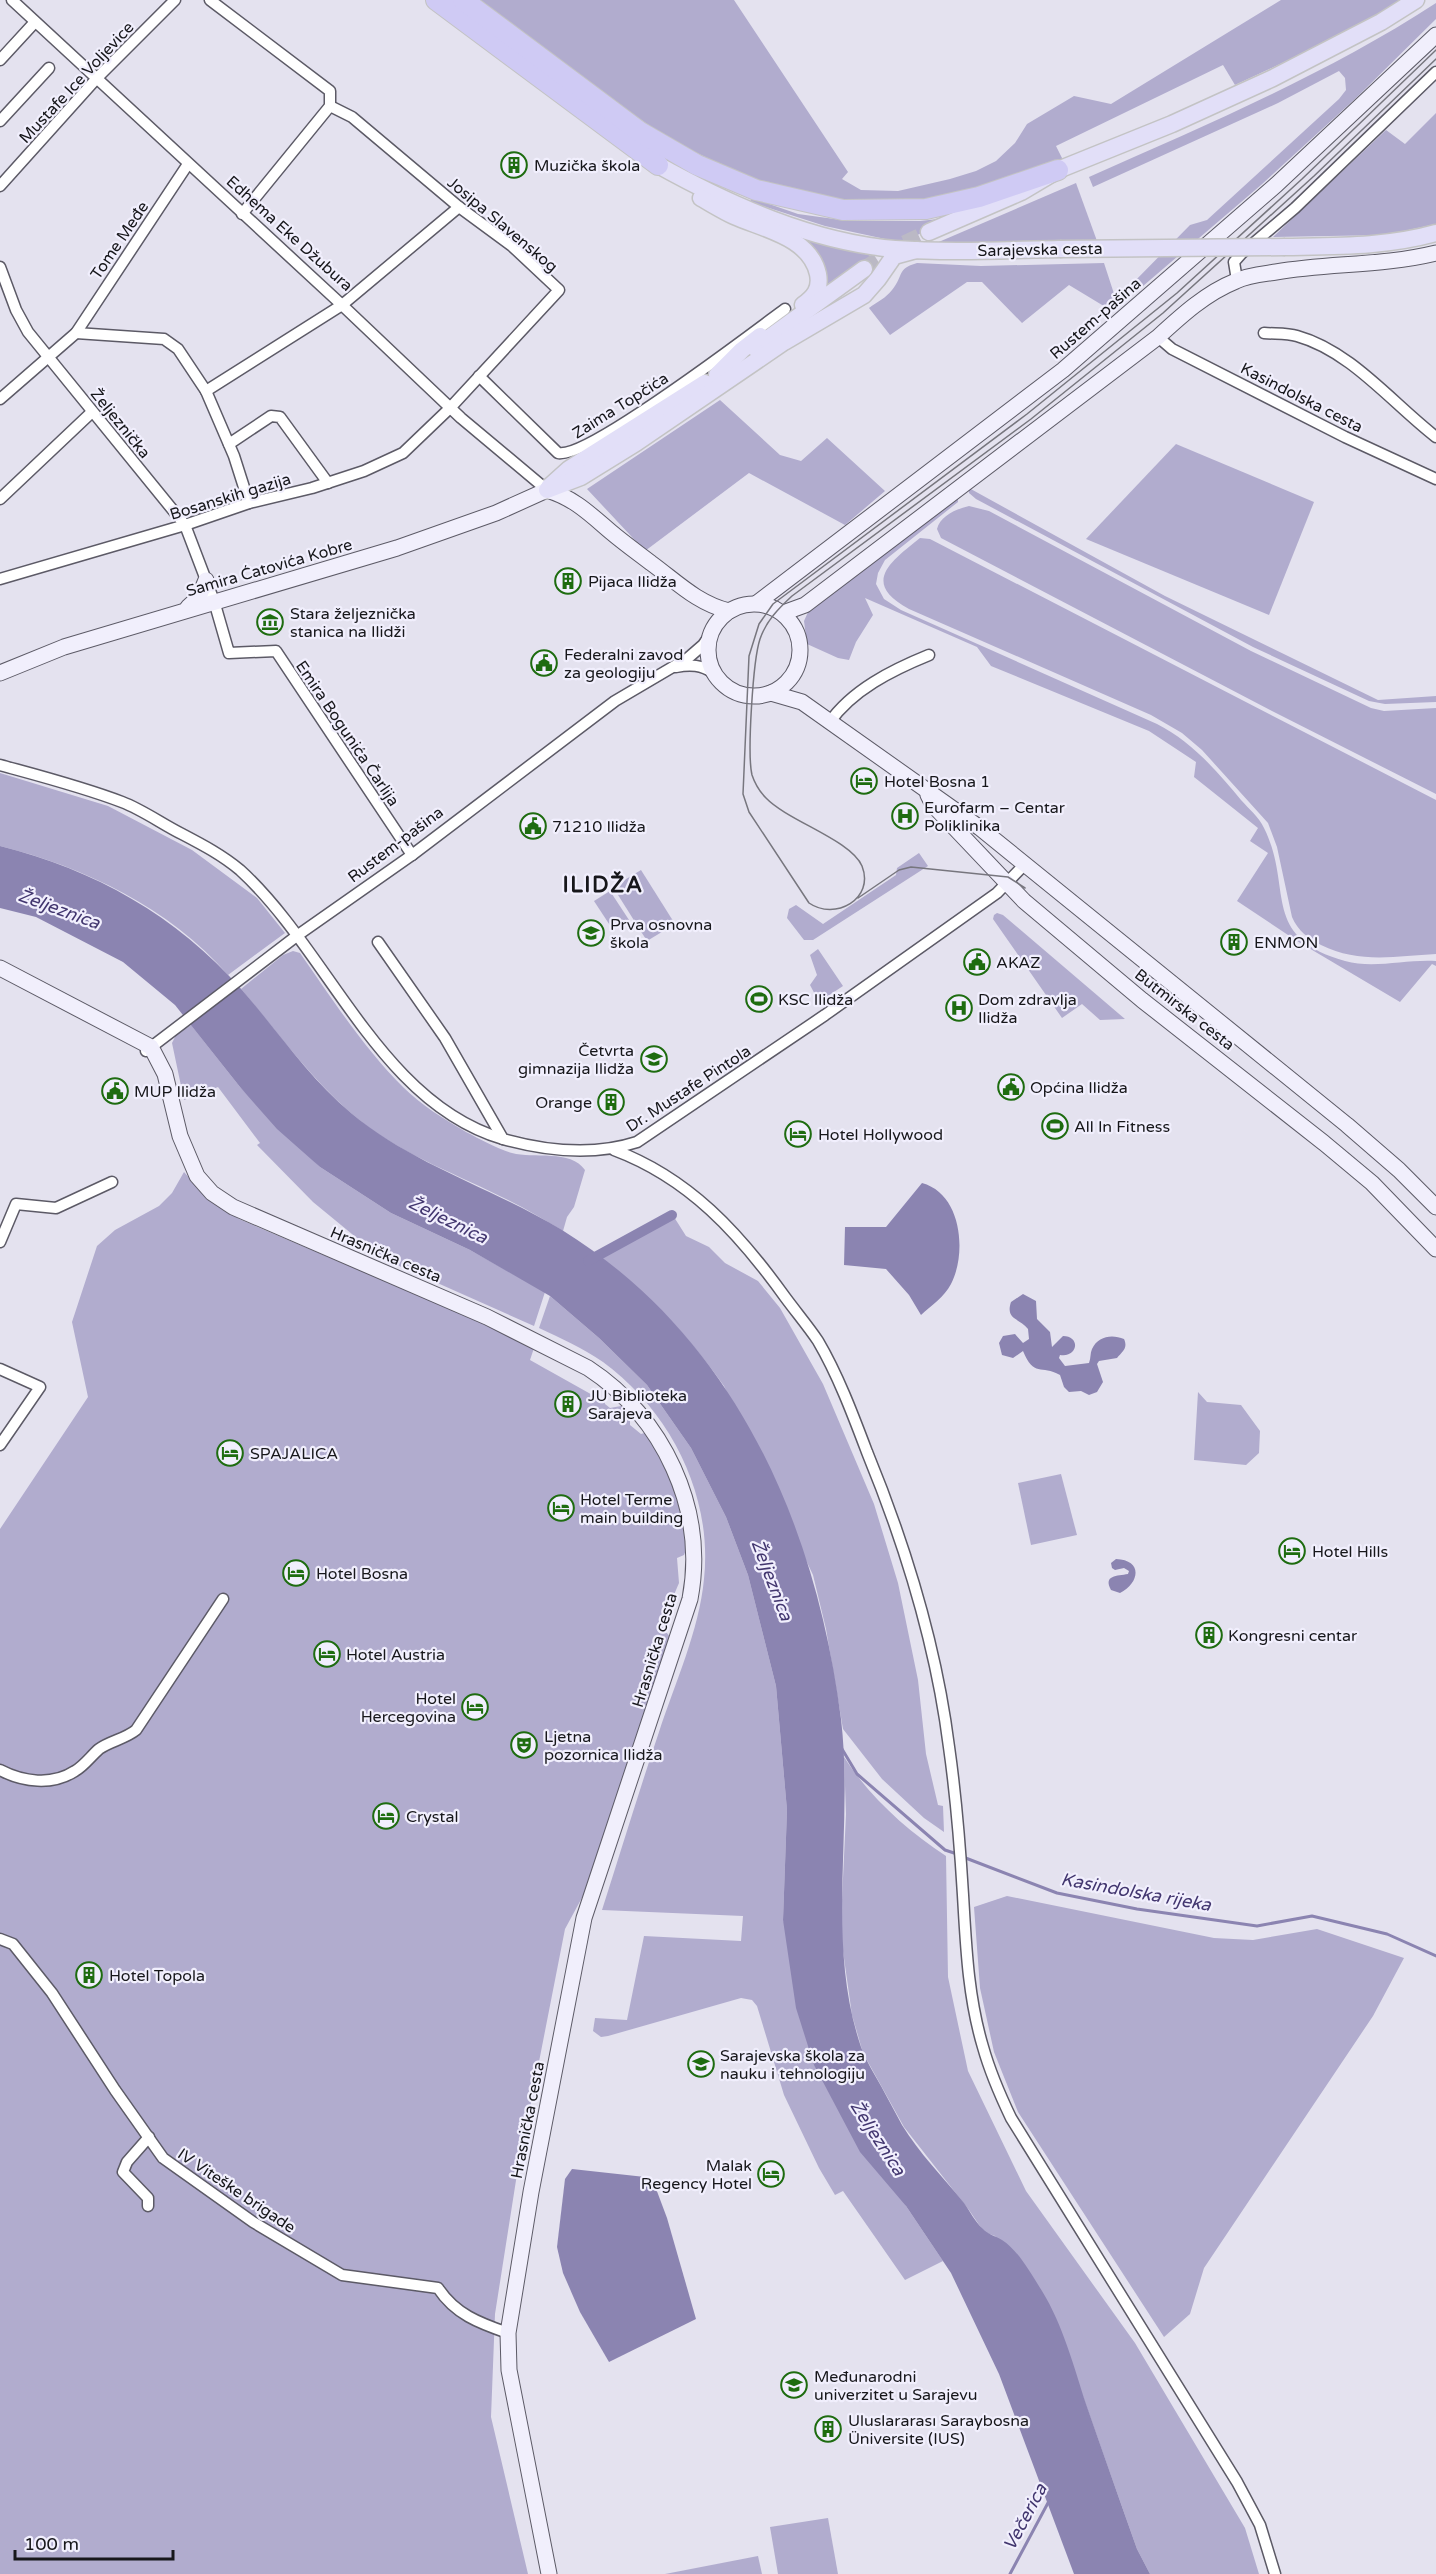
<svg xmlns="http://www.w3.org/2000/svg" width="1436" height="2574" font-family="'Varela Round',sans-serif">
<rect width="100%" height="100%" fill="#e4e2ef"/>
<g fill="#b1acce">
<path d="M474,0H734L848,172L842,179L861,190L898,191L950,179L976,171L996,161L1015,143L1027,124L1074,96L1111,104L1281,0H1407L1325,43L1235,85L1223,65L1056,146L1063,160L944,198L898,202H857L824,198L755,181L672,141L552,59Z"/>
<path d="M1436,3V19L1356,98L1261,185L1136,292L1131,293L1130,286L1190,225L1207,220L1339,99L1346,90L1345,78L1339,71L1278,103L1093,187L1089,177C1208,124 1327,74 1436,3Z"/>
<path d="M1436,113V224L1385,235L1273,237L1386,130L1405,144Z"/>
<path d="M1076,183L1097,241L934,244Z"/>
<path d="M752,198L798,214L849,221H920L966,216L899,242L825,226L750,202Z"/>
<path d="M806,238L872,256L873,260L824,294C827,265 825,261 803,243Z"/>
<path d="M917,263L981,266L1104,263L1118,306L1112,311L1069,285L1022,323L982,282H967L890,335L869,308C877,302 886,298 892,290C904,276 896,269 917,263Z"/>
<path d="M720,400L780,455L801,461L827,438L885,491L845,525L749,473L645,551L587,489Z"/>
<path d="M1176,444L1314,502L1269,615L1086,539Z"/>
<path d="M969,488L1165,596L1378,700L1436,696V702L1385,704L1369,701L1253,647L976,499L969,493Z"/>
<path d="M958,496V502L885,560L878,573L876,584L884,599L901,610L1157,724C1191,741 1217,771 1241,800C1249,809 1259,817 1264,828C1294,888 1259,937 1345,961C1374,969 1406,959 1436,961V966L1432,964L1400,1002L1297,941L1237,901L1268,853L1250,841L1258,828L1194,777L1196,762L1149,731L991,666L977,647L865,598L873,615L856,642L849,660L838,658L807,644L804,621L809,610Z"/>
<path d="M969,506L989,511L1251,651L1371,708L1384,711L1436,708V794L1274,712L941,538L937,529C940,516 956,509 969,506Z"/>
<path d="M920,538L930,539L1436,800V954C1396,956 1359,964 1321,945C1308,938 1298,931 1292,917L1277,847L1268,823L1202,750L1182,733L1151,715L909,609C861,583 890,562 920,538Z"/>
<path d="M0,773L108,806L192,850L257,898L285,933L228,975C170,908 84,867 0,846Z"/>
<path d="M919,853L928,866L813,940H804L787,918L789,909L796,905L823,924L896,875L897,868Z"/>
<path d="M641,870L675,924L647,941L613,887Z"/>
<path d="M610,891L629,920L613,930L594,901Z"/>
<path d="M997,913L1003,915L1125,1019L1100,1020L1082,1004L1062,1018L993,919L994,915Z"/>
<path d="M818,949L843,986L819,1002L810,985L817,975L810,955Z"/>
<path d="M293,951L300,953C330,996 366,1051 403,1087C421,1105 444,1119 466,1132C480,1139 497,1149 512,1153C533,1159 571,1149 585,1170L574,1207L567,1217L563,1231C545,1220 526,1209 508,1200C459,1175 407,1157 363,1123C315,1085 280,1035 241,989L283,955Z"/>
<path d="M191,1025L240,1087L320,1167L391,1213L470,1250L545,1292L534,1326L370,1253L369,1248L313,1202L257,1145L260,1143L218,1087L184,1100L172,1043L176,1035Z"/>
<path d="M184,1172L205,1195L239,1219L535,1345L530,1360L596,1397L604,1398L605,1404L610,1408L621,1406L626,1408L630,1416V1425L641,1434L648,1432C670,1476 681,1500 686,1550L684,1555L677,1558L679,1583L661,1625L670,1637V1646L591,1881L565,1929L517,2174L495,2314L491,2417L528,2574H0V1529L88,1397L72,1322L97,1246L115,1230L159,1206L172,1193Z"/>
<path d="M674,1217L686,1236L709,1247L725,1263L758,1281L780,1308L823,1384L874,1504L898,1583L918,1680L926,1754L938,1805L943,1806L944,1832L924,1818L882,1779L843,1729L826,1629L813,1575L724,1386C689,1336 649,1294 600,1257Z"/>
<path d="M550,1296L599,1338L647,1385L691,1448L726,1517L748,1575L776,1686L787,1810L783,1920L906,2206L943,2261L905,2280L843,2191L835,2195L819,2168L784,2095L757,2006L752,2000L741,1998L608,2036L601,2037L593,2031L595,2018L627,2020L644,1936L741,1941L743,1916L602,1910C621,1851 639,1791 659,1732C675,1683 699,1631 704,1579C713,1495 670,1411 603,1362C583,1348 560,1338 539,1328Z"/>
<path d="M1198,1392L1207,1402L1241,1405L1260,1431L1259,1453L1246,1465L1194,1460Z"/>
<path d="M1061,1474L1077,1535L1031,1545L1018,1483Z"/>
<path d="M844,1757C869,1796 906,1830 946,1856L948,1977L968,2071L1026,2191L1135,2343L1245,2528L1259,2574H1150L1137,2549L1058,2326L995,2236L984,2232L969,2210L904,2127L863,2053L852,2015L842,1944L841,1921L846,1814Z"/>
<path d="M1007,1896L1214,1938L1253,1940L1317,1929L1404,1958L1373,2016L1204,2268L1190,2314L1164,2337L1018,2112L994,2052L980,1988L974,1907Z"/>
<path d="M828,2518L838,2574H778L770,2527Z"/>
<path d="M758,2556L762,2574H665Z"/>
</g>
<g fill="#8b84b1">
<path d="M0,846C95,870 176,915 242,990C278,1031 308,1077 351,1113C413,1165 493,1188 562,1230C735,1337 816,1524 841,1719C854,1829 825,1940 861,2047C866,2061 874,2073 881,2086C888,2099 895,2112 902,2125C919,2153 943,2177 964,2203C970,2211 975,2222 983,2229C986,2233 997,2237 1002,2240C1019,2251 1031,2274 1042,2291C1063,2325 1074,2367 1086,2404C1103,2453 1120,2501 1137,2549L1150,2574H1074L999,2374L951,2273L906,2206L860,2152L814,2065L796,2008L783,1920L787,1810L776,1686L748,1575L726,1517L691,1448L647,1385L599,1338L550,1296L470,1250L391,1213L320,1167L277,1129L240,1087L175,1005L123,962L36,917L0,908Z"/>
<path d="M922,1183C962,1194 967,1253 951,1284C944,1297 932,1305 921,1315L909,1295L886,1269L844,1265L845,1227H886Z"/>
<path d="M1023,1294L1036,1301L1037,1319L1050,1332L1052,1347L1063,1336C1081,1336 1078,1358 1060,1355L1059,1358L1065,1366L1089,1363C1091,1358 1090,1353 1092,1349C1098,1336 1112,1334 1124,1339C1128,1348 1123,1351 1117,1358L1099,1361L1097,1364L1103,1382L1097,1392L1089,1395L1081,1391L1069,1392L1064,1387L1060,1375C1041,1364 1034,1378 1023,1351L1013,1358L1002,1355L999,1343L1003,1336L1015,1334L1023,1343L1029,1339L1028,1329C1020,1318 1005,1320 1011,1302Z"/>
<path d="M1116,1559C1143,1560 1140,1583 1120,1593L1111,1590C1103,1575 1117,1576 1128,1574L1129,1571L1124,1568L1115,1570L1112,1568L1111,1563Z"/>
<path d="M572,2169L645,2177L655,2186L667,2218L696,2319L609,2362L580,2312L563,2273L557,2247L565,2179Z"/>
</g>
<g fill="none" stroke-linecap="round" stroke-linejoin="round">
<g stroke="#8b84b1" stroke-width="3">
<path d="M842,1749L857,1774L945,1850L957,1854"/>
<path d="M963,1857L1057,1893L1137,1909L1257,1926L1312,1916L1387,1934L1436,1956"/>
<path d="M1010,2574L1049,2501"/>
</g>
<path stroke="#8b84b1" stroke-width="10" d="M588,1261L672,1215"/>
<path stroke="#bbb9c5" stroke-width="16" stroke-dasharray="16 8" stroke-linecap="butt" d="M864,269L903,244L929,232"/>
<g stroke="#5c5a66" stroke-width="13">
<g id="street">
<path d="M12,0L342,305L461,418L547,490"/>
<path d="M210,0L330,91V106L242,214"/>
<path d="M0,60L35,22"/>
<path d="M0,121L49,68"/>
<path d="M0,186L97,78L175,0"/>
<path d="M0,267L16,310L28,332L185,525L214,601L229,653L276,651L412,855"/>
<path d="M1237,280L1234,262L1242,253L1295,208L1436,72"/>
<path d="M76,333L164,339L178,349L206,391L234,456L249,503"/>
<path d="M1264,333C1275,334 1287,333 1297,336C1351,351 1392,403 1436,437"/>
<path d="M1158,337L1172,349L1345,437L1436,479"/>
<path d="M479,376L558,453C588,459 751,334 785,309"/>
<path d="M206,391L342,305L459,207"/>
<path d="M0,399L76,333L188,164"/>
<path d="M229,444L271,416L280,417L328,483"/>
<path d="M0,499L92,412"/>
<path d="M0,579L185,525L249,503L312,488L364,471L403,453L450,408L559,290L512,246L459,207L352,117L330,106"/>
<path d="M676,667C691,664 701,665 714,673"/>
<path d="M829,723C852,690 892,670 929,655"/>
<path d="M0,765C40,776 83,787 122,802C143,810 162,824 182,834C203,845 222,855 240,870C329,951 380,1103 503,1139"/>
<path d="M378,942L445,1038L503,1139C546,1151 594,1156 637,1142L825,1015L997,893L1025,864"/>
<path d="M146,1051L298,935L412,855L615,701L688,658L703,645L710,635"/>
<path d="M614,1150C689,1178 739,1233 785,1297C796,1312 808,1326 818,1341C838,1375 853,1415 867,1452C906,1547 936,1644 949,1747C956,1796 960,1845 963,1895C966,1946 968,1997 983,2047C990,2072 1000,2095 1011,2118L1237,2482L1260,2525L1275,2574"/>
<path d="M0,1242L16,1204L56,1208L112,1182"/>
<path d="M0,1369L40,1387L0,1445"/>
<path d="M0,1770C23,1782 52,1786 75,1771C84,1766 91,1756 99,1749C110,1741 125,1739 136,1730L223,1599"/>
<path d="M0,1939L13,1944L52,1993L115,2090L163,2158L253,2222L342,2275L438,2288C455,2314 479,2323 508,2333"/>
<path d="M148,2206V2198L123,2172L127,2162L149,2137"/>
</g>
</g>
<g stroke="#5c5a66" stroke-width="17">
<g id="secondary">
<path d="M547,490C574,498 590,514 611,532C624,543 638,553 651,563C677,582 697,603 729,611"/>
<path d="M757,603L1063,370L1276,185L1436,35"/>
<circle cx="754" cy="650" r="46"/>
<path d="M188,607L199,597L206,580"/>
<path d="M783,613L805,605L1158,337C1182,315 1206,293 1236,281C1248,275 1263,274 1276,272C1329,263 1383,266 1436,253"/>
<path d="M0,673L64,647L397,548L496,513L547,490"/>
<path d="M771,693L802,702L980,828L1347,1125L1399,1170L1436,1207"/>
<path d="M928,795L933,805L1024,901L1142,1000L1324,1143L1372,1183L1436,1249"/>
<path d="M0,968L151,1047L165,1074L180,1136L197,1176L212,1193L233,1207L487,1317L588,1368C663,1417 707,1509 690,1599L584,1918L531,2192L508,2333L509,2370L549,2574"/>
</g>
</g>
<g stroke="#c3c3c4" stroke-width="19">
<g id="primary">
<path d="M658,165C730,205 812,242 895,249C950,253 1005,250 1060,249"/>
<path d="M701,198C712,204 723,211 734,216C763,229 810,237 818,274C821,289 814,297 803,305"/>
<path d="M929,232L1021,192L1058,170L1172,124L1273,78L1381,22L1416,0"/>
<path d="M1285,247C1336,246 1387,247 1436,233"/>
<path d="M755,348L864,269"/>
<path d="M717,375L742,350L760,336"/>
<path d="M549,487L569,469L705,383"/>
<path d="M547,490L581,477L636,443L784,342L864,295L878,279L894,256L916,250"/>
</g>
</g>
<g stroke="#c3c3c4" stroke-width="22">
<g id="highway">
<path d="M436,0L658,165"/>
<path d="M463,0L640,132L697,165L756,190L843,210L926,209L979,197L1058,170"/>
</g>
</g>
<use href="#street" stroke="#fff" stroke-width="10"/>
<use href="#secondary" stroke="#f1effc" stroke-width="15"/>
<use href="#primary" stroke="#e2dff8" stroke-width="16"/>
<use href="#highway" stroke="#cfcaf4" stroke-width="20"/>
<g stroke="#77767e" stroke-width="1.5">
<path d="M1436,50L1302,179L1177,293L1027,414L773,604L759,624L749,656L743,794L749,812L809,903C835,921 875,899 862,866C851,840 788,821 766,798C760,792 755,784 752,775C747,754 753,660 760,639C766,621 779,608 792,596L1031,419L1163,313L1314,176L1436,59"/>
<path d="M858,898L899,870L911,867L1008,877L1025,888"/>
</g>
<g stroke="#c3c3c4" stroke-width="19" stroke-linecap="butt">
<path id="primary-bridge" d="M1060,249L1285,247"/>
</g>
<use href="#primary-bridge" stroke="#e2dff8" stroke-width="16"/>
</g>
<defs>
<g id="building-ring" transform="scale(1.35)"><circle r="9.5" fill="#f1effd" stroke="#1e6c10" stroke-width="1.5"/><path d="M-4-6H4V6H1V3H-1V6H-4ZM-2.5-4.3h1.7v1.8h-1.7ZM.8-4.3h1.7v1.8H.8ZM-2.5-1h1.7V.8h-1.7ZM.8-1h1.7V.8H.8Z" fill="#1e6c10"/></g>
<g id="museum-ring" transform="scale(1.35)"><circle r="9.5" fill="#f1effd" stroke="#1e6c10" stroke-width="1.5"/><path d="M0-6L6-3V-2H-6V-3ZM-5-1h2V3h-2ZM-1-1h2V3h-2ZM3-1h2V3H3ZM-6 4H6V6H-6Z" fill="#1e6c10"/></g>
<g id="civic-ring" transform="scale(1.35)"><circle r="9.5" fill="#f1effd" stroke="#1e6c10" stroke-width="1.5"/><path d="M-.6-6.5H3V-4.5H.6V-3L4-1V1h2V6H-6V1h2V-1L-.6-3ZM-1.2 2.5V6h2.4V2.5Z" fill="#1e6c10"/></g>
<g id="hotel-ring" transform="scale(1.35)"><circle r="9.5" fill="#f1effd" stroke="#1e6c10" stroke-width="1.5"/><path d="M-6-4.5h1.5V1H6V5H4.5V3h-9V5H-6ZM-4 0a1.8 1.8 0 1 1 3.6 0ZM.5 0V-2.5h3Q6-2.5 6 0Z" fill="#1e6c10"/></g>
<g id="hospital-ring" transform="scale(1.35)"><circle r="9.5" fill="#f1effd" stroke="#1e6c10" stroke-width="1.5"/><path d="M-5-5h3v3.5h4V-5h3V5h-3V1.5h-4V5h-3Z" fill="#1e6c10"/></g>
<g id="school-ring" transform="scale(1.35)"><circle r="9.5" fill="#f1effd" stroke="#1e6c10" stroke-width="1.5"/><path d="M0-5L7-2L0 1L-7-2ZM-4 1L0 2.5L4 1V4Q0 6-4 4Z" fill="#1e6c10"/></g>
<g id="stadium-ring" transform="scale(1.35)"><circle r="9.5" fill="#f1effd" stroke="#1e6c10" stroke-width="1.5"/><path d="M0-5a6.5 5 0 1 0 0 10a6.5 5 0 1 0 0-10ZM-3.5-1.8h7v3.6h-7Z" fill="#1e6c10"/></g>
<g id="theatre-ring" transform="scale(1.35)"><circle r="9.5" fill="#f1effd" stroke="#1e6c10" stroke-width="1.5"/><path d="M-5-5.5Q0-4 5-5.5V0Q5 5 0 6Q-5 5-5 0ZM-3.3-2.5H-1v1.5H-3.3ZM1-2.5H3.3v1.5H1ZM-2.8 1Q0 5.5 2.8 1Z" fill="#1e6c10"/></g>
<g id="university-ring" transform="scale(1.35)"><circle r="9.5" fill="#f1effd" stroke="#1e6c10" stroke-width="1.5"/><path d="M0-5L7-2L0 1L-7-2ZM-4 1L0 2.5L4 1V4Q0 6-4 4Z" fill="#1e6c10"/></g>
</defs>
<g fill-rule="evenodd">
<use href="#building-ring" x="514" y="165"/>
<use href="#building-ring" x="568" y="581"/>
<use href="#museum-ring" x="270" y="622"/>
<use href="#civic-ring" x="544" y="663"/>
<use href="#hotel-ring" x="864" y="781"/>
<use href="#hospital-ring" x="905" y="816"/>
<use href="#civic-ring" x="533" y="826"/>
<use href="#school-ring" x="591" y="933"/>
<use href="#building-ring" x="1234" y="942"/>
<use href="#civic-ring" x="977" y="962"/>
<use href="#stadium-ring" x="759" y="999"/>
<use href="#hospital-ring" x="959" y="1008"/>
<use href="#school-ring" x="654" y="1059"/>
<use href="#civic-ring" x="1011" y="1087"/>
<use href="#civic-ring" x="115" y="1091"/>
<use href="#building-ring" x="611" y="1102"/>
<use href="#stadium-ring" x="1055" y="1126"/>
<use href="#hotel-ring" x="798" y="1134"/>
<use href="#building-ring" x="568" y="1404"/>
<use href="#hotel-ring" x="230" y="1453"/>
<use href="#hotel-ring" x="561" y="1508"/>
<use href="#hotel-ring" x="1292" y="1551"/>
<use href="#hotel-ring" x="296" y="1573"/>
<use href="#building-ring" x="1209" y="1635"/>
<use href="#hotel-ring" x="327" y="1654"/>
<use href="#hotel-ring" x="475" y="1707"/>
<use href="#theatre-ring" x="524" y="1745"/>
<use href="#hotel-ring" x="386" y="1816"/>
<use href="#building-ring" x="89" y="1975"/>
<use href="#university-ring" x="701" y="2064"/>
<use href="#hotel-ring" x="771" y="2174"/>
<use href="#university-ring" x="794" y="2385"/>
<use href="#building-ring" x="828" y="2429"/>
</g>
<g text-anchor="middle" stroke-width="4.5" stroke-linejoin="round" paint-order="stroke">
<g font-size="16" fill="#17171b" stroke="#f1effd">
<text transform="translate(76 82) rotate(-47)" y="6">Mustafe Ice Voljevice</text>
<text transform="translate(503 224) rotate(40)" y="6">Josipa Slavenskog</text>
<text transform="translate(290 233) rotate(42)" y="6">Edhema Eke Džubura</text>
<text transform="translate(119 240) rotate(-56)" y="6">Tome Međe</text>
<text transform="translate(1040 249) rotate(-1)" y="6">Sarajevska cesta</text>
<text transform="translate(1095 318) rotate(-41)" y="6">Rustem-pašina</text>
<text transform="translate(1302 397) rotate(27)" y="6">Kasindolska cesta</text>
<text transform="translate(620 405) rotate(-32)" y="6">Zaima Topčića</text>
<text transform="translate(121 423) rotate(51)" y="6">Željeznička</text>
<text transform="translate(230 496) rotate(-17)" y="6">Bosanskih gazija</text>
<text transform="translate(269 567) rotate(-16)" y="6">Samira Ćatovića Kobre</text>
<text transform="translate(348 733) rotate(56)" y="6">Emira Bogunića Čarlija</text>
<text transform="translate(395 844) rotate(-37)" y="6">Rustem-pašina</text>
<text transform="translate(1185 1009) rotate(38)" y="6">Butmirska cesta</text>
<text transform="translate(688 1088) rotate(-33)" y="6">Dr. Mustafe Pintola</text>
<text transform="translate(386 1254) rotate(23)" y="6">Hrasnička cesta</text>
<text transform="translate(654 1650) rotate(-73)" y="6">Hrasnička cesta</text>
<text transform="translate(527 2120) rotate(-79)" y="6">Hrasnička cesta</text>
<text transform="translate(237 2190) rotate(34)" y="6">IV Viteške brigade</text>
</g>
<g font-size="16" fill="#17171b" stroke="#f1effd" text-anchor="start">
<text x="534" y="171">Muzička škola</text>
<text x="588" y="587">Pijaca Ilidža</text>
<text x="290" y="619">Stara željeznička<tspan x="290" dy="18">stanica na Ilidži</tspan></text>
<text x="564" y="660">Federalni zavod<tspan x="564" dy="18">za geologiju</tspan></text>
<text x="884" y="787">Hotel Bosna 1</text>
<text x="924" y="813">Eurofarm – Centar<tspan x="924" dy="18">Poliklinika</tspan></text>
<text x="552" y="832">71210 Ilidža</text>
<text x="610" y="930">Prva osnovna<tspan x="610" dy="18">škola</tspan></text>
<text x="1254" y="948">ENMON</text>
<text x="996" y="968">AKAZ</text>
<text x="778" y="1005">KSC Ilidža</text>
<text x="978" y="1005">Dom zdravlja<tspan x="978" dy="18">Ilidža</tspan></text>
<text x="634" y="1056" text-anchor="end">Četvrta<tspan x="634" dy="18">gimnazija Ilidža</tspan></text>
<text x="1030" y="1093">Općina Ilidža</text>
<text x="134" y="1097">MUP Ilidža</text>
<text x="592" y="1108" text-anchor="end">Orange</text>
<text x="1074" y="1132">All In Fitness</text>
<text x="818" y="1140">Hotel Hollywood</text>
<text x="588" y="1401">JU Biblioteka<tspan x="588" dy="18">Sarajeva</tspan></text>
<text x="250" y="1459">SPAJALICA</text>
<text x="580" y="1505">Hotel Terme<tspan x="580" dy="18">main building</tspan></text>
<text x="1312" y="1557">Hotel Hills</text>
<text x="316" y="1579">Hotel Bosna</text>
<text x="1228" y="1641">Kongresni centar</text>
<text x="346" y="1660">Hotel Austria</text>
<text x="456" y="1704" text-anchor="end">Hotel<tspan x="456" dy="18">Hercegovina</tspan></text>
<text x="544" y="1742">Ljetna<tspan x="544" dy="18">pozornica Ilidža</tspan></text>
<text x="406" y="1822">Crystal</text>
<text x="109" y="1981">Hotel Topola</text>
<text x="720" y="2061">Sarajevska škola za<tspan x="720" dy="18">nauku i tehnologiju</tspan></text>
<text x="752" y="2171" text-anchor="end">Malak<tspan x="752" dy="18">Regency Hotel</tspan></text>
<text x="814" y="2382">Međunarodni<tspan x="814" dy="18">univerzitet u Sarajevu</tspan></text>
<text x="848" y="2426">Uluslararası Saraybosna<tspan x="848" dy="18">Üniversite (IUS)</tspan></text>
</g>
<g font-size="18" font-style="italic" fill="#42366f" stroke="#f1effd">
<text transform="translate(59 909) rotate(20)" y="6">Željeznica</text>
<text transform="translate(448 1220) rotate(26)" y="6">Željeznica</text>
<text transform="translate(772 1580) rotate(69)" y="6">Željeznica</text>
<text transform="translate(1136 1892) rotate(10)" y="6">Kasindolska rijeka</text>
<text transform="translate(878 2138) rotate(57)" y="6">Željeznica</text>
<text transform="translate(1025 2517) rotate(-62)" y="6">Večerica</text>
</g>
<g font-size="22" font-weight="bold" letter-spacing="1.5" fill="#17171b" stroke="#f1effd">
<text x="603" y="892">ILIDŽA</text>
</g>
</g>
<path d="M15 2550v9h158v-9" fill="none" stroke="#17171b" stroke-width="3"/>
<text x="24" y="2550" font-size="18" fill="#17171b" stroke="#f1effd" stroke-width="4.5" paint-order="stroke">100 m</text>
</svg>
